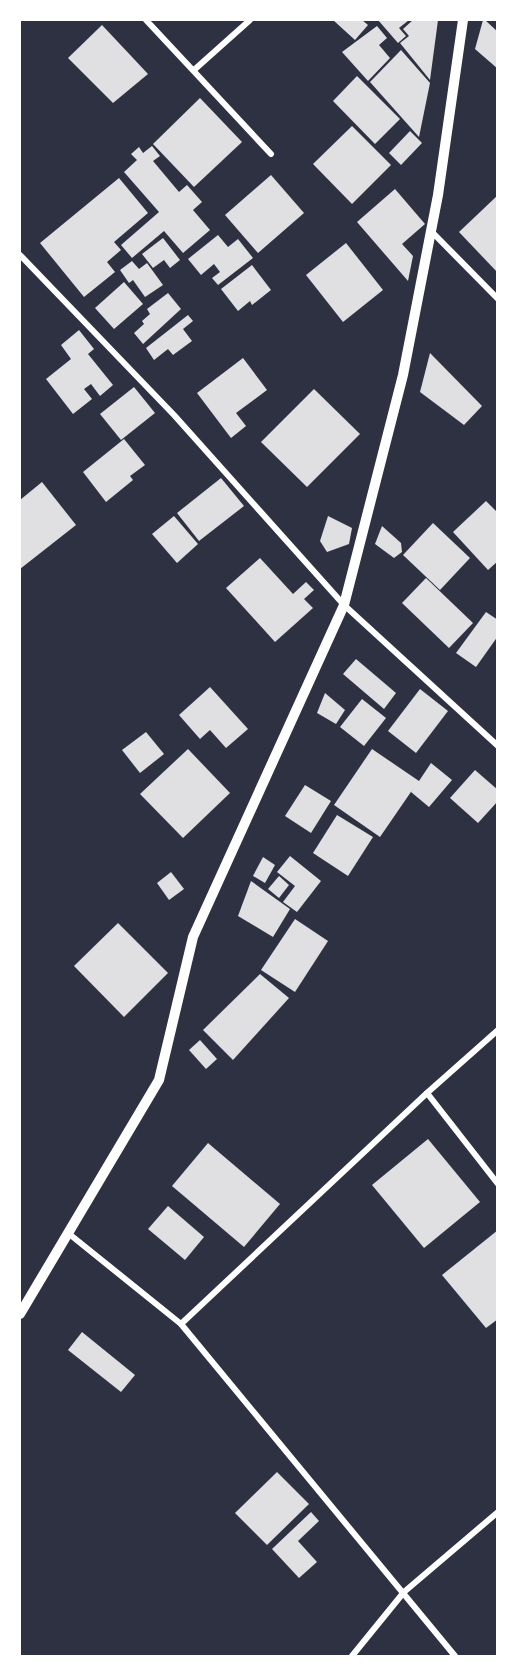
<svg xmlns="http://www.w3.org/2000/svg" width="517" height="1676" font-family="'Libre Baskerville',serif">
<rect width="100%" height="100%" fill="#2d3142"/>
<g fill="#e0e0e3">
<path d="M333,20H362L368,25L355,40Z"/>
<path d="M378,20H409L399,28L406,36L398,43Z"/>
<path d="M413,20H438L430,80L400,43L409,36L403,29Z"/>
<path d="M483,20H485L498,32V69L475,49Z"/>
<path d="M102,25L148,74L113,103L68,58Z"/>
<path d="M377,26L387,38L379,45L390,58L368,81L342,52Z"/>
<path d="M401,50L430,83L419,137L370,82Z"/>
<path d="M357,76L400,119L375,144L333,101Z"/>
<path d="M200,98L242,142L194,187L153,144Z"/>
<path d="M352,126L391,165L352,204L313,164Z"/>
<path d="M410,131L422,143L401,165L389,153Z"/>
<path d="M152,146L160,156L153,161L179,192L187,185L202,202L193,210L210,230L183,253L164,231L132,258L121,245L159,212L124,172L137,160L131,154L139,147L143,153Z"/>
<path d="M271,175L304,213L258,253L225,215Z"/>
<path d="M119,178L148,213L114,242L121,250L107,262L115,272L84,297L40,243Z"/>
<path d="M395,189L425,224L402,244L413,256L408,281L357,222Z"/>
<path d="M498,195V273L459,232Z"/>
<path d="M218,235L228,247L238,239L253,258L218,285L212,278L220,272L214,264L201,275L188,259Z"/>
<path d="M163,238L180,260L170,268L164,260L153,268L142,254Z"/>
<path d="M346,243L383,290L343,322L306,275Z"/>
<path d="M132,261L139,269L147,263L163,285L145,297L133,280L129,283L120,270Z"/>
<path d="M252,265L271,290L252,305L250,301L238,311L221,289Z"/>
<path d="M124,282L143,304L114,329L95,308Z"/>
<path d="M168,293L181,309L143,344L134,333L144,324L142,321L150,314L147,309Z"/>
<path d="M188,315L193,321L183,329L192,341L173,355L168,349L154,360L146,348Z"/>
<path d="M79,330L94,349L88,354L113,385L100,396L91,384L84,389L92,399L73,414L46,379L71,359L61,345Z"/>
<path d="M430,353L482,406L464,425L420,392Z"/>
<path d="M243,358L267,390L236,413L246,426L231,438L197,393Z"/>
<path d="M134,387L155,413L121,440L100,414Z"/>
<path d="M314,389L360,434L307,487L261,442Z"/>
<path d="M124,439L145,465L130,476L133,480L106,502L83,472Z"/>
<path d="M221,478L244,506L199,541L177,513Z"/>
<path d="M42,482L76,525L20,569V500Z"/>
<path d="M486,501L498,513V561L488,570L453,532Z"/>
<path d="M174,516L198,544L177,563L152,534Z"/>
<path d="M328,516L352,528L349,544L327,552L320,541Z"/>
<path d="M433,523L470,558L440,590L403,555Z"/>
<path d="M382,526L401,543L402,552L394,558L375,544Z"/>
<path d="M260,558L293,594L306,582L314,590L304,599L313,608L275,642L226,588Z"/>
<path d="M426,578L473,623L449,648L402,603Z"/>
<path d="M486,612L498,620V636L476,667L456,653Z"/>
<path d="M356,659L396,693L384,709L343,674Z"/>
<path d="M210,687L248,729L226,748L210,730L200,739L179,715Z"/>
<path d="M420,689L448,711L416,753L388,731Z"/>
<path d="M325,693L345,710L336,724L317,713Z"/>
<path d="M362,699L386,718L364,746L340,727Z"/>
<path d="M146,732L164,754L140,773L122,750Z"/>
<path d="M188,749L230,793L183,838L140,794Z"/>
<path d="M372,749L419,781L431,763L452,780L429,807L411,792L415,786L380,837L334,805Z"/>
<path d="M475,770L498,790V801L478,823L450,798Z"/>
<path d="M305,785L331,801L311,833L285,816Z"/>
<path d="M337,815L373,837L348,876L313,853Z"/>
<path d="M290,856L321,881L297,912L283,902L295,886L277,872Z"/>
<path d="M263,857L275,865L265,883L253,876Z"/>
<path d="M171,872L184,889L169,900L157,883Z"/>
<path d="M279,876L289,885L279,898L268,889Z"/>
<path d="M251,881L290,909L273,937L238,916Z"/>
<path d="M295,919L328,941L295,992L261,970Z"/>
<path d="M118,923L168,973L124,1017L74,966Z"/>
<path d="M260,974L289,998L233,1060L203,1030Z"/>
<path d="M200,1040L217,1059L206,1069L189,1050Z"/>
<path d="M428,1139L480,1202L424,1248L372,1185Z"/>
<path d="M208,1143L280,1204L244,1247L172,1186Z"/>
<path d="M168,1206L204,1237L185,1260L148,1229Z"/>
<path d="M498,1230V1319L486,1328L442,1275Z"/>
<path d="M82,1332L135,1375L121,1392L68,1350Z"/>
<path d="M277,1472L309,1504L267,1545L235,1513Z"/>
<path d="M311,1512L319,1521L298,1541L317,1562L299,1578L272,1549Z"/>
</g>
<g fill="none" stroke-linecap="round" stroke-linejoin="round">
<g stroke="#fff" stroke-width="6">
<path d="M146,20L271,154"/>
<path d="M194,70L250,20"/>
<path d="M431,231L498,299"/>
<path d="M20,255L174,415L344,605L498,746"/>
<path d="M427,1093L498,1184"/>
<path d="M68,1233L181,1324L455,1656"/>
<path d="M181,1324L427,1093L498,1030"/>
<path d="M352,1656L404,1592L498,1512"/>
</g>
<path stroke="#fff" stroke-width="10" d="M20,1314L159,1080L193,937L344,605L403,375L438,195L463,20"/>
</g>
<rect width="517" height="1676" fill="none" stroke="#ffffff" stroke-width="42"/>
</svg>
